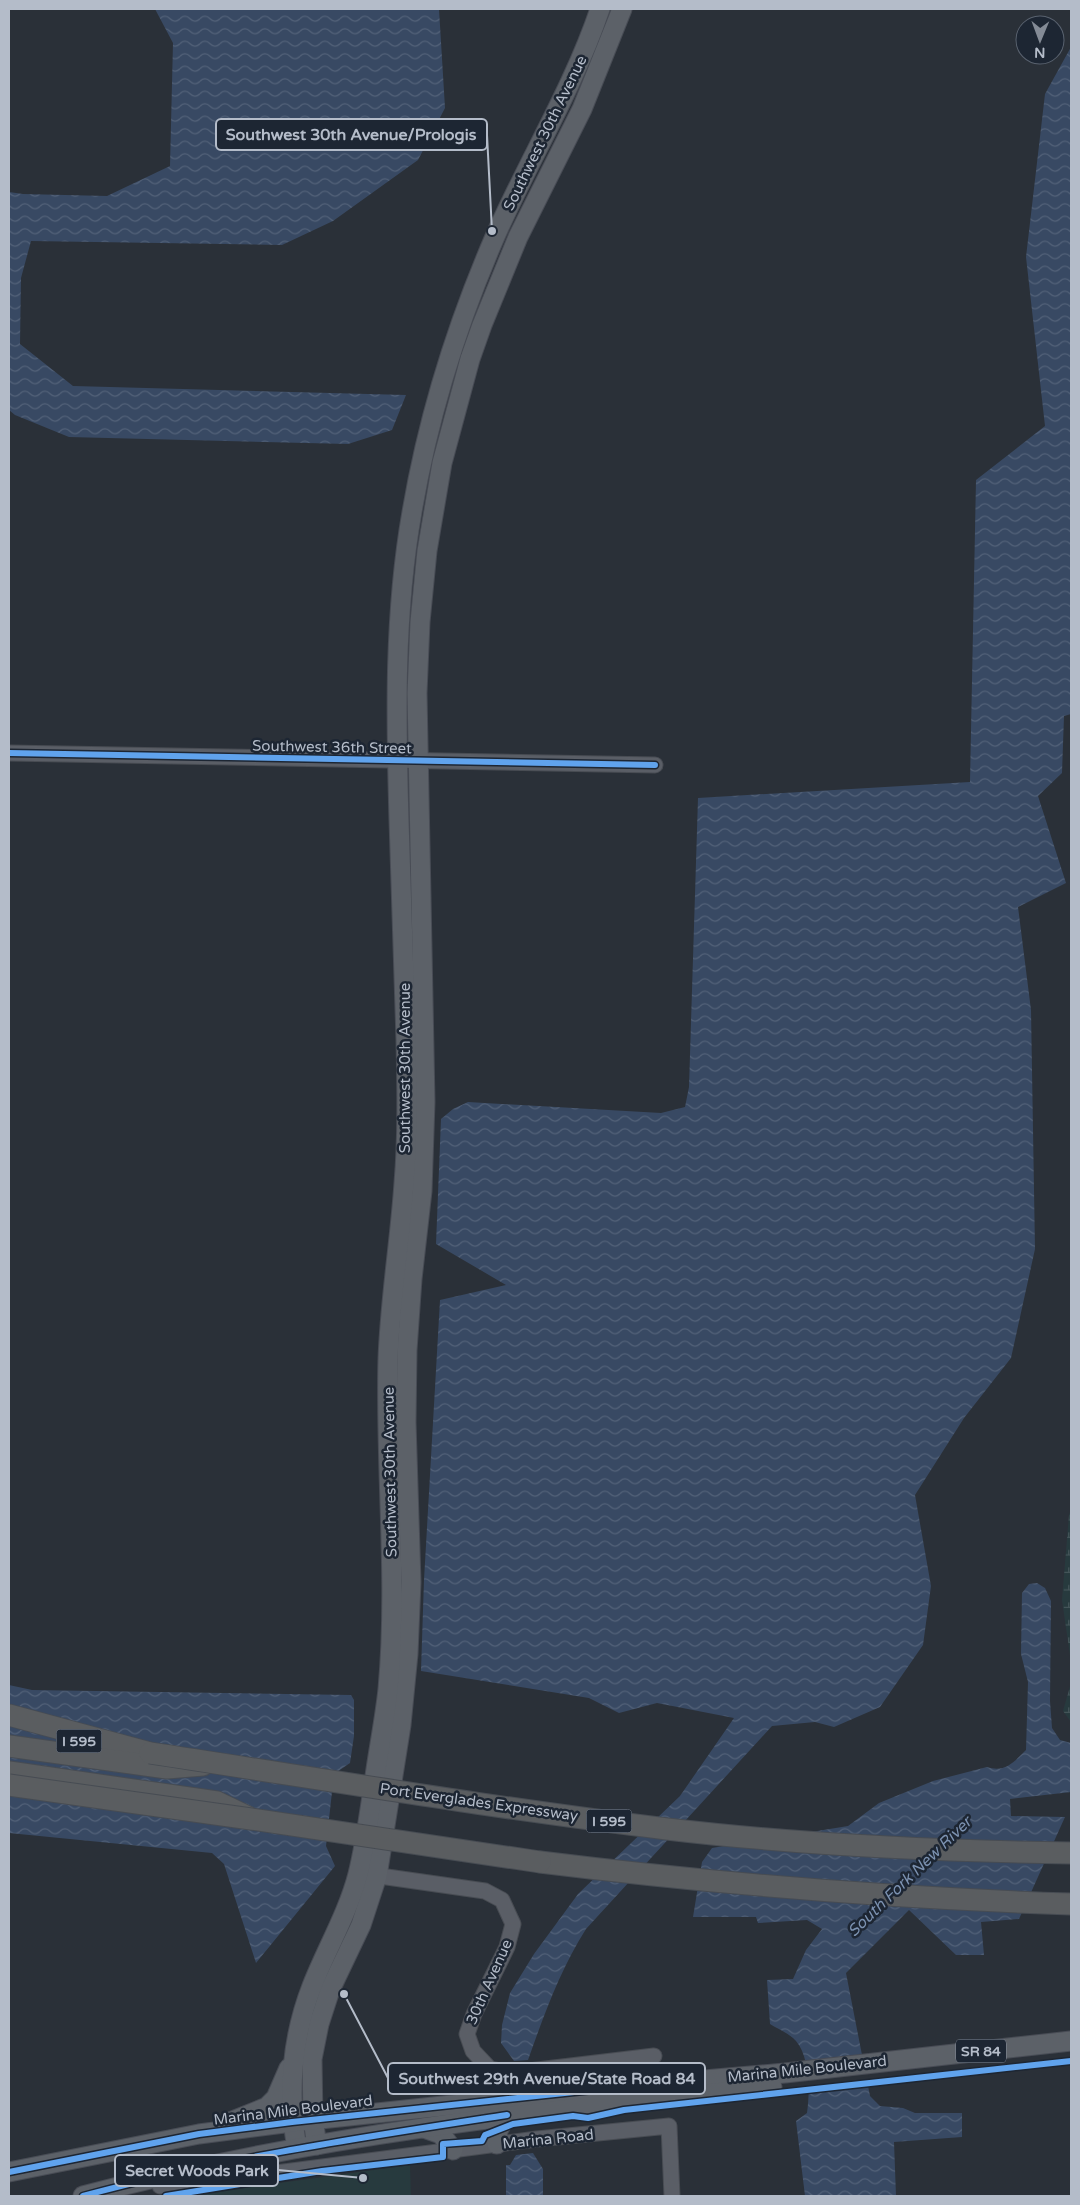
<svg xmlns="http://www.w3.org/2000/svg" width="1080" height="2205" font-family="'Varela Round',sans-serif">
<defs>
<pattern id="wetland-marsh" width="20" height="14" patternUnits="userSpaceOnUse" patternTransform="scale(1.25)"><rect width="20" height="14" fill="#273a3e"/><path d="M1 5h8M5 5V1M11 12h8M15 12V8" fill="none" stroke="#445559"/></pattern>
<pattern id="water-waves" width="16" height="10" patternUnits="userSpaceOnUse" patternTransform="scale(1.25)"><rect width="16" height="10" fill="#384963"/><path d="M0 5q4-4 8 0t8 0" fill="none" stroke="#526178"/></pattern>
</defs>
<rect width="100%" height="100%" fill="#2a3038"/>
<g fill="url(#wetland-marsh)">
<path d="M1071,1509V1662L1062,1600L1069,1515Z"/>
<path d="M1071,1683V1722L1063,1711Z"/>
</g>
<path fill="#273a3e" d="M410,2165L411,2196H191L221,2191Z"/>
<g fill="url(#water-waves)">
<path d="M155,9H439L445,108L418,160L333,221L282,245L31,241L21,278L20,344L73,386L406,395L392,430L348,444L69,437L15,415L9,410V192L23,194L107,196L170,166L173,43Z"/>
<path d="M1071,47V714L1064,716L1062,773L1038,796L1066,883L1018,907L1031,1010L1035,1249L1011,1358L964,1418L915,1495L931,1586L923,1645L880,1707L834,1727L815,1722L772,1726L586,1929C560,1970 544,2015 528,2060L514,2061L501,2043L502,2025L510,1993L534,1954L578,1894L680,1796L734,1718L657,1703L619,1713L589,1698L421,1671L424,1580L440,1300L506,1285L436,1244L441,1119L453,1109L468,1102L661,1113L685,1107L689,1087L698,798L970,782L976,480L1045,426L1026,257L1045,94Z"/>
<path d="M1037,1583L1045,1588L1051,1601L1050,1701L1052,1728L1060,1740L1071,1743V1792L1010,1799L1011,1816L1065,1817L1019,1919L981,1922L984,1955H956L909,1910L846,1973L870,2096L880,2106L903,2108L915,2113H962V2137L894,2142L896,2196H805L796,2121L807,2113C810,2093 810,2057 796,2041C790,2034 778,2029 770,2024L767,1980L793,1979L806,1950L822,1929L807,1920L758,1923L756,1917H693L702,1862L712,1848L848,1826L879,1803L933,1781L987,1767C1005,1773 1014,1762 1026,1750L1028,1682L1021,1654L1022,1593L1029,1584Z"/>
<path d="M9,1685L32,1690L351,1695L354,1700V1736L350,1763L334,1774L326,1846L335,1866L256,1963L224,1864L212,1853L9,1833Z"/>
<path d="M533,2153L543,2169V2196H506V2165H510L516,2155Z"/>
</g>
<path fill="#2a3038" d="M865,2055L870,2085L805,2092L803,2062Z"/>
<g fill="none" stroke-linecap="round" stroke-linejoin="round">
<g stroke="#484c53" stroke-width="17">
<g id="minor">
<path d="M9,753L655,765"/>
<path d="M366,1874L485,1891L502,1900L513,1924L507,1947L474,2014L467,2034L473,2051L490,2069L512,2073L654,2056"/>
<path d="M160,2186L190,2180L230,2179L537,2139L669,2126L672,2196"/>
</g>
</g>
<g stroke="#484c55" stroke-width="21">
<g id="major">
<path d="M230,2122L267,2107L276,2098L289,2068"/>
<path d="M424,2128L441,2134L453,2150"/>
<path d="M497,2144L498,2130L507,2115"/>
<path d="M317,2145L313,2120L312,2059L319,2024L330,1990L361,1925L377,1876L401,1725L408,1654L411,1582L406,1422L407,1350L412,1279L422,1191L425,1102L417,693L420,622L427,551L442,463L470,359L482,325L518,237L582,109L622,9"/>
<path d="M297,2148C287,2094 292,2037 312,1986C327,1948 348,1913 358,1874C366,1842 370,1808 375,1776C379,1747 385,1718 388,1689C398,1579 385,1469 388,1359C390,1300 400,1242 404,1183C408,1135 407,1088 406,1040C404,967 401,893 399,820C396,717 394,614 412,512C428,418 456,327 494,239C528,161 573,89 600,9"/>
<path d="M9,2172L199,2134L292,2122L612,2088L785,2073L1071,2041"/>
<path d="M83,2196C308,2135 540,2111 772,2087"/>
</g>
</g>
<g stroke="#474c53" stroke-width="23">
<g id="highway">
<path d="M9,1715L150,1753"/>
<path d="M9,1746L167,1768L203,1765"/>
<path d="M9,1772L217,1802L248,1817"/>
<path d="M540,1862C717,1884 893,1898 1071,1904"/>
</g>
</g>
<use href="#minor" stroke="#5a5e66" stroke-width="15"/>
<use href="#major" stroke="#5c6168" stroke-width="19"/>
<use href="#highway" stroke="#5a5d60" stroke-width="21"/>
<g stroke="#474c53" stroke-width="23" stroke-linecap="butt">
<g id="highway-bridge">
<path d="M150,1753C322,1779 494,1808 667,1829C801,1845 936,1851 1071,1853"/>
<path d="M9,1785L251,1819L540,1862"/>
</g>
</g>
<use href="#highway-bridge" stroke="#5a5d60" stroke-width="21"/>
<g stroke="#1d2633" stroke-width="9">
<g id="cycleway">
<path d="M9,753L655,765"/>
<path d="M9,2172L199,2134L292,2122L612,2088"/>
<path d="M83,2196C222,2158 365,2137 507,2115"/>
<path d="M166,2196L322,2171L443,2157V2144L482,2141L485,2135L513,2124L573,2116L588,2118L624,2110L1071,2061"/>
</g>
</g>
<use href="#cycleway" stroke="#60a3ed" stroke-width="6"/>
</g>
<g text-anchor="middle" stroke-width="5" stroke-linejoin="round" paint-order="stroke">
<g fill="#1d2633" stroke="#878f9c" stroke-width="1">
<rect x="56.5" y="1729.5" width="45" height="23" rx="4"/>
<rect x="586.5" y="1809.5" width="45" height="23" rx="4"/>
<rect x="956" y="2039.5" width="50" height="23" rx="4"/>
</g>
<g font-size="14" font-weight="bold" fill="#b4bcc9">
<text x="79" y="1746">I 595</text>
<text x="609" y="1826">I 595</text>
<text x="981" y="2056">SR 84</text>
</g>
<g font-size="15" fill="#b4bcc9" stroke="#1d2633">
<text transform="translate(545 133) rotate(-64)" y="5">Southwest 30th Avenue</text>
<text transform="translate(332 747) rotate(1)" y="5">Southwest 36th Street</text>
<text transform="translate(405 1068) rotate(-90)" y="5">Southwest 30th Avenue</text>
<text transform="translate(390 1472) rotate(-91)" y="5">Southwest 30th Avenue</text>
<text transform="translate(479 1802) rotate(8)" y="5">Port Everglades Expressway</text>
<text transform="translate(489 1982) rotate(-66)" y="5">30th Avenue</text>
<text transform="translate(807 2069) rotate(-6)" y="5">Marina Mile Boulevard</text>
<text transform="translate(293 2110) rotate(-7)" y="5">Marina Mile Boulevard</text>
<text transform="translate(548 2139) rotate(-6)" y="5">Marina Road</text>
</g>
<g font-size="16" font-style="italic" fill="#7c92b1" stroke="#1d2633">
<text transform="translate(909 1876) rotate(-44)" y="6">South Fork New River</text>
</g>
</g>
<path fill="none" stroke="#b4bcc9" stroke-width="2" d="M492 231L487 135M344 1994L388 2078M363 2178L278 2170"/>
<g fill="#b4bcc9" stroke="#1d2633" stroke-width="2">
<circle cx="492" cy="231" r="5"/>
<circle cx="344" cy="1994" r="5"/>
<circle cx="363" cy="2178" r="5"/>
</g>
<g fill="#1d2633" stroke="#b4bcc9" stroke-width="2">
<rect x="216" y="119" width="271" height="31" rx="5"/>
<rect x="388" y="2063" width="317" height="31" rx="5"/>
<rect x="115" y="2155" width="163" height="31" rx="5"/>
</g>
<g font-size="16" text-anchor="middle" font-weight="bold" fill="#b4bcc9">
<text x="351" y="140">Southwest 30th Avenue/Prologis</text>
<text x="547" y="2084">Southwest 29th Avenue/State Road 84</text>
<text x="197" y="2176">Secret Woods Park</text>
</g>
<rect width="1080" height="2205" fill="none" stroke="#b4bcc9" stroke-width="20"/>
<g transform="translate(1040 40) rotate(181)"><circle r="24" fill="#1d2633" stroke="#59626f"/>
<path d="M0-4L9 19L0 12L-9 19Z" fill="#848b96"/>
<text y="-8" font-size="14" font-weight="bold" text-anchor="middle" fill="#b4bcc9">N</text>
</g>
</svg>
